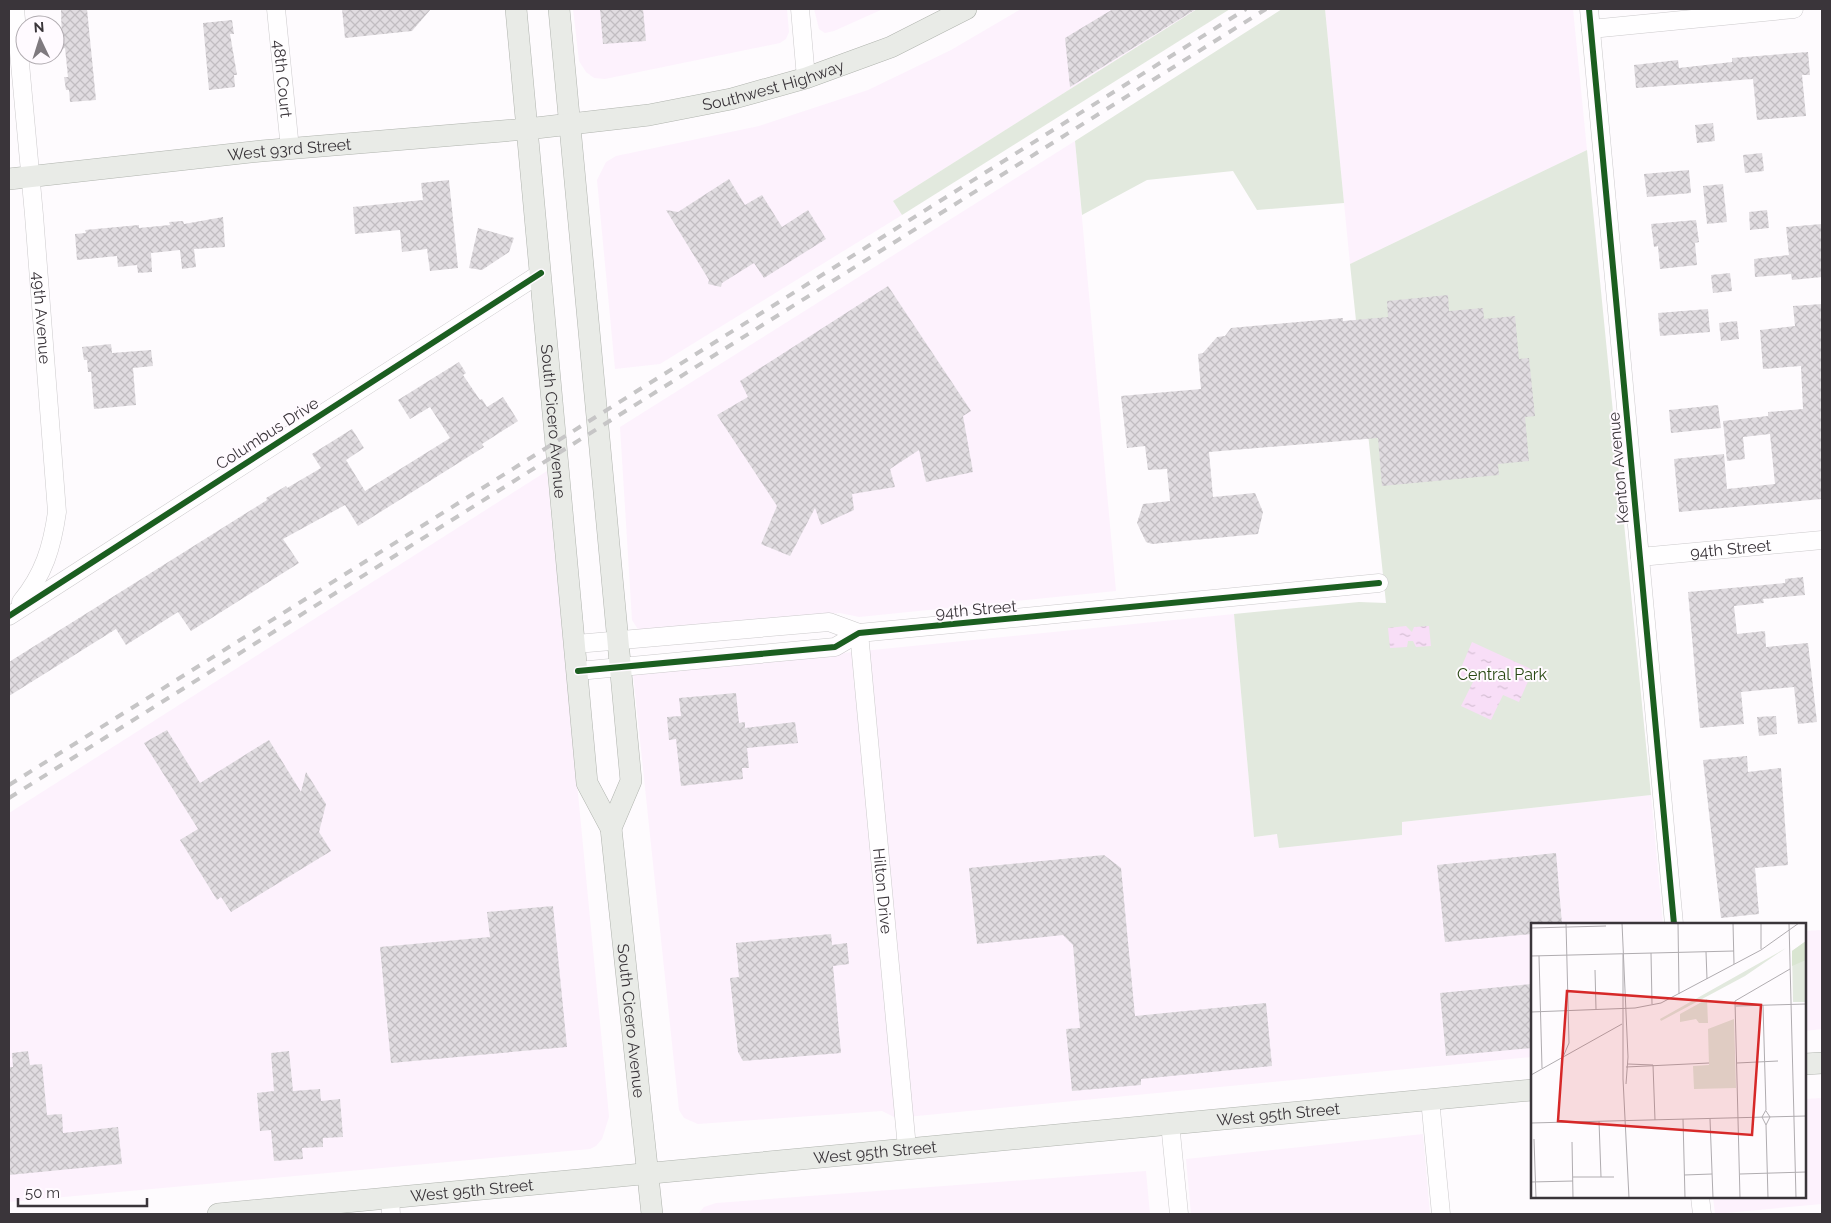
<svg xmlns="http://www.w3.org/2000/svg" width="1831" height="1223" font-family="Raleway,sans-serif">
<defs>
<pattern id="water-ripples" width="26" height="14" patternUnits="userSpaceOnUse" patternTransform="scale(1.25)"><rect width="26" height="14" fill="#f8def7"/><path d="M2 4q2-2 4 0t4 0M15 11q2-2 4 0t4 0" fill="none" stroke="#d5bfd4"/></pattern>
<pattern id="building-cross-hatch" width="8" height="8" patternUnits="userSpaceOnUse" patternTransform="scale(1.25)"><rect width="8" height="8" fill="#e0dce0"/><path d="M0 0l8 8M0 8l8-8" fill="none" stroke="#c1bdc1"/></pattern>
</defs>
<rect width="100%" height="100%" fill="#fefbfe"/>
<g fill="#fdf2fd">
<path d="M573,9H787L789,32L786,39L780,43L605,79L594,78L586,72L579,61Z"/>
<path d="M814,9H883L834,31L825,33L819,29Z"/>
<path d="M1021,9H1197L893,201L902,215L660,364L615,369L597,180L606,162L616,156L759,126L868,90L951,50Z"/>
<path d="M1325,9H1573L1587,150L1350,264Z"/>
<path d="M1075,141L1116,591L859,617L840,613L646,633L639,631L632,620L620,427Z"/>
<path d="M547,471L607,1095L609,1117L602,1139L596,1146L590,1149L9,1202V813Z"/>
<path d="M1234,614L1254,837L1278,834L1279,847L1402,835V822L1651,795L1663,924H1532V1057L896,1118L882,1111L698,1124L684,1118L679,1110L633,674Z"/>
<path d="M1822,930V1029L1805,1031V931Z"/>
<path d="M1822,1098V1204L1715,1214L1713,1197H1805V1099Z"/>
<path d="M1423,1134L1430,1214H1191L1186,1159Z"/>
<path d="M1146,1171L1150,1214H698L704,1207L716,1203Z"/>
</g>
<g fill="#e2e9de">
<path d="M1197,9H1230L902,215L893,201Z"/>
<path d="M1282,9H1325L1344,203L1257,210L1233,171L1147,180L1082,215L1075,141Z"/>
<path d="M1587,150L1651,795L1402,822V835L1279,848L1277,834L1254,837L1234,614L1359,602L1386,603L1350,264Z"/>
</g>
<g fill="url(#water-ripples)">
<path d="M1406,626L1412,632L1414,627L1429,626L1431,646L1416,647L1413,641H1408L1407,647L1390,648L1388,628Z"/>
<path d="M1472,642L1533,670L1519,702L1503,695L1491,720L1461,706L1473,682L1458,675Z"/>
</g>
<g fill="url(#building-cross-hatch)">
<path d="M61,9H87L96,100L70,102L69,90H66L64,77H68L65,48L62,49Z"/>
<path d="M342,9H431L412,31L345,38Z"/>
<path d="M600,9H643L646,41L603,44Z"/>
<path d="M1113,9H1196L1070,87L1065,38Z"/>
<path d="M232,20L234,34H230L237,75H234L235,87L209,90L203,23Z"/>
<path d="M1808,52L1810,75H1802L1806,116L1757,120L1753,79L1636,88L1634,65L1678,60L1679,68L1732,62V58Z"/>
<path d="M1713,123L1715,141L1697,143L1695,125Z"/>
<path d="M1762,153L1764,171L1745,173L1743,155Z"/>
<path d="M1689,170L1691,193L1647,197L1644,174Z"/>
<path d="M729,179L745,205L762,195L782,227L808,210L826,239L764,278L754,263L722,283L721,287L708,284L709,280L666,210L678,212Z"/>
<path d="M449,180L458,268L430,271L427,249L402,252L400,230L355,234L353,207L423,200L421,183Z"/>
<path d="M1723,184L1727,222L1707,224L1703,186Z"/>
<path d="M1767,210L1769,228L1750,230L1749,212Z"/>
<path d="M223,217L225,247L194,249L196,267L182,269L180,250L151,253L152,272L138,273L137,265L118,267L117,256L77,260L75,234L86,233L85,230L139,225V228L170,225L169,222L183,221L184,224Z"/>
<path d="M1696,220L1699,242L1695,243L1697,265L1660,269L1658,246L1654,247L1651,224Z"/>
<path d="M1822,224V277L1792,280L1791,274L1755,277L1754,259L1789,255L1786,227Z"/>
<path d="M478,228L514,238L509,252L482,270L469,268Z"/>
<path d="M1730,273L1732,291L1713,293L1711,275Z"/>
<path d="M888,286L971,411L963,416L973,472L926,482L919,450L890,469L895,487L852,494L854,510L821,525L815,508L790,556L761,544L777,506L717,415L748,397L740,381Z"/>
<path d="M1448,295L1449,311L1483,308L1484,319L1515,316L1519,359L1529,358L1535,416L1525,417L1529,461L1498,464L1499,475L1382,486L1378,438L1209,452L1213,497L1255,493L1263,512L1258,534L1152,544L1146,542L1137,523L1143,504L1170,501L1167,469L1148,470L1145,446L1127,448L1121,396L1201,389L1198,354L1203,353L1217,337L1225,336L1231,328L1343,318V321L1388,317L1387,301Z"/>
<path d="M1822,304V499L1679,512L1674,459L1724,454L1727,489L1775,484L1770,434L1743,437L1745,459L1727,461L1723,421L1768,416V412L1803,409L1801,366L1763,369L1760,330L1795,326L1793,306Z"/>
<path d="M1708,309L1710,332L1660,336L1658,313Z"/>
<path d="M1737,321L1739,339L1721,341L1719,323Z"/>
<path d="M111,344L112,353L151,350L153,366L133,368L136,405L94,409L91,372H88L87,360H84L82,347Z"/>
<path d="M459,362L466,373L463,375L480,400L482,399L487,407L503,397L518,421L482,444L484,447L358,526L345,505L283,539L299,563L191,631L178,612L126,645L116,629L9,696V662L267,500L266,498L286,486L287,488L321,468L312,454L352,429L364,448L346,460L365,491L450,438L430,407L410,419L398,400Z"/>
<path d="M1718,405L1721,428L1671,433L1669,410Z"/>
<path d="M1803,577L1805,595L1763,599L1764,603L1734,606L1737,634L1765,631L1766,647L1808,643L1817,722L1798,724L1794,687L1741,692L1744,724L1700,728L1688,592L1785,583V579Z"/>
<path d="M736,693L739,723L745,722V728L795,722L798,743L747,748L749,768H742L743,779L681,786L676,739L669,740L667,717L681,716L679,698Z"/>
<path d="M1776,716L1777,734L1759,736L1757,717Z"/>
<path d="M167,730L200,783L269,740L301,792L306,772L326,804L319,832L331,851L231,912L221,897L217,900L180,840L198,829L144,743Z"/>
<path d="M1747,756L1748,772L1781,768L1788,865L1755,868L1759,914L1721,918L1703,760Z"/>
<path d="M1556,853L1562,924H1532V934L1445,942L1437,865Z"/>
<path d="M1104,855L1121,868L1135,1016L1266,1003L1272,1066L1141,1079V1085L1072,1091L1066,1029L1080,1028L1073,945L1063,935L977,944L969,868Z"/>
<path d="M553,906L567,1047L391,1063L380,947L490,937L487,912Z"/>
<path d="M831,934L832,945L847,943L849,964L833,966L841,1053L743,1061L738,1052L730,978L739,977L736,943Z"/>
<path d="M1532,984V1048L1446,1056L1440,993Z"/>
<path d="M28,1051L30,1065L42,1064L47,1115L62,1114L63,1133L118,1127L122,1164L9,1175V1067H13L12,1053Z"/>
<path d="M289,1051L293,1091L320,1089L321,1101L340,1099L343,1137L323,1138V1147L302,1148L303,1159L274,1161L271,1130L260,1131L257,1093L274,1091L271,1053Z"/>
</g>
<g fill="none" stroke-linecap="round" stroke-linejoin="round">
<g stroke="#cccacc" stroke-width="19">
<g id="minor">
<path id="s1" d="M15,9L34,215L57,512C52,547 44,574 21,602"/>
<path id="s2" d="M276,9L290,149"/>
<path d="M800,9L806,78"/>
<path d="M1589,9L1674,924"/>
<path d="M1591,29L1794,9"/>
<path id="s3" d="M1640,557L1822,540"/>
<path d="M9,616L541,273"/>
<path id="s4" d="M859,633L907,1148"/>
<path d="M576,644L829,622L859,633"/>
<path d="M578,671L835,647L859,633L1379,583"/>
<path d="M1430,1099L1441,1214"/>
<path d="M1170,1123L1179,1214"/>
<path d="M1700,1197L1702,1214"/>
<path d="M390,1198L391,1214"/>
</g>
</g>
<g stroke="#b0b4ae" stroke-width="22">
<g id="major">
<path id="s5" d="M516,9L587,783L611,828L652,1214"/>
<path d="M559,9L631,781L611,828"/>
<path id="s6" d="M9,179L261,151L527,129L649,115L731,99L806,78L891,47L966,9"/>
<path d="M1805,1064L1822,1063"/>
<path id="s7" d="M218,1214L1532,1090"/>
</g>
</g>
<use href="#minor" stroke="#fffeff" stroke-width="18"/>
<use href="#major" stroke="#e9ebe7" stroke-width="21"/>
<g stroke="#c6c5c6" stroke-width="4" stroke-dasharray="9 9" stroke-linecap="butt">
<path d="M9,785L1246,9"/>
<path d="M9,798L1266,9"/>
</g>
<g stroke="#fffaff" stroke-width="9">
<g id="cycleway">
<path d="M1589,9L1674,924"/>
<path d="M9,616L541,273"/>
<path d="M578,671L835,647L859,633L1379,583"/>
</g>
</g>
<use href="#cycleway" stroke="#1b5e20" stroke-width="6"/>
</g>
<g text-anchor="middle" stroke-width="4" stroke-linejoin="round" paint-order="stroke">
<g font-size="16" fill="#3a353a" stroke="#fffaff">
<text dy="6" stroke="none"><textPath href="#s2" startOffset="70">48th Court</textPath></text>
<text dy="6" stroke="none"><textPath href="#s6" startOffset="771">Southwest Highway</textPath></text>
<text dy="6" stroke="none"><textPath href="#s6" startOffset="282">West 93rd Street</textPath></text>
<text dy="6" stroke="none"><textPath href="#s1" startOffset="310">49th Avenue</textPath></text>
<text dy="6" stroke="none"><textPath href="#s5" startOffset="414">South Cicero Avenue</textPath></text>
<text transform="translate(267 433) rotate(-33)" y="6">Columbus Drive</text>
<text transform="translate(1618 468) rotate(-95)" y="6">Kenton Avenue</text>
<text dy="6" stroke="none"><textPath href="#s3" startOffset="91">94th Street</textPath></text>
<text transform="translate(976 609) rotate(-5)" y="6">94th Street</text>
<text dy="6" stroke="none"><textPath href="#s4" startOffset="259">Hilton Drive</textPath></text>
<text dy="6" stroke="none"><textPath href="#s5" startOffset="1022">South Cicero Avenue</textPath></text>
<text dy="6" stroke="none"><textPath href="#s7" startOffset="1065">West 95th Street</textPath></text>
<text dy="6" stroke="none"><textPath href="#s7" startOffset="660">West 95th Street</textPath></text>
<text dy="6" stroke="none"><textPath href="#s7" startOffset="255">West 95th Street</textPath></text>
</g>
<g font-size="16" fill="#284812" stroke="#fffaff">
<text x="1502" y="680">Central Park</text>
</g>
</g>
<g transform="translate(1531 923)">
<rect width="275" height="275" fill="#fefbfe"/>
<path d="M275,18V79H262L261,28ZM255,25L214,53L130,98L129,96ZM176,76L177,100H168L165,96L149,99V91ZM203,96L205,165L163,166L162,143L178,142L177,106Z" fill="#e2e9de"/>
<path d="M275,18V37L261,43V28Z" fill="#d9e5d1"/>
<path fill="none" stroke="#b0acb0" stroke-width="1" d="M91,0L97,134L95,161M147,0L148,71M202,0L203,41M230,0V26M258,0L265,275M0,5L75,3M175,29L176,56M120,30L121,81M92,31V156L98,275M0,33L203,28M8,33L11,145M64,47L65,86M232,82L235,187L231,194L235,202L237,275M205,83L275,81M0,89L104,85L130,80L230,27L268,0M32,134L38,120L35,0M206,140L247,138M97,141L122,142M122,142L124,197M95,144L178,140M0,152L91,101M152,196L154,275M179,196L182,275M68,198L70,254M0,200L275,193M235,202L239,194L235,188M3,216L5,275M41,219L42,275M209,251L275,249M153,252L181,251M42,254H83M0,259L42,258M209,275L204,78L259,46"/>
<path fill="#d62828" fill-opacity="0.15" stroke="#d62828" stroke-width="2.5" d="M36,68L230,82L221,212L27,198Z"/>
<rect width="275" height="275" fill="none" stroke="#3a353a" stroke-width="2.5"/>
</g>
<rect width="1831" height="1223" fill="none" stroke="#3a353a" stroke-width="20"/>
<g transform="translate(40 40) rotate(356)"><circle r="24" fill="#fffaff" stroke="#b0abb0"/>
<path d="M0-4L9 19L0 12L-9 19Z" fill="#7f7a7f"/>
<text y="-8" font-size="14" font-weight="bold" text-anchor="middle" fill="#3a353a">N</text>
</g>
<path d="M18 1198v8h129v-8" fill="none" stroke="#3a353a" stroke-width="2.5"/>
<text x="25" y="1198" font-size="15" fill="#3a353a" stroke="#fffaff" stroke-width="4" paint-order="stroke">50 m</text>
</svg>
